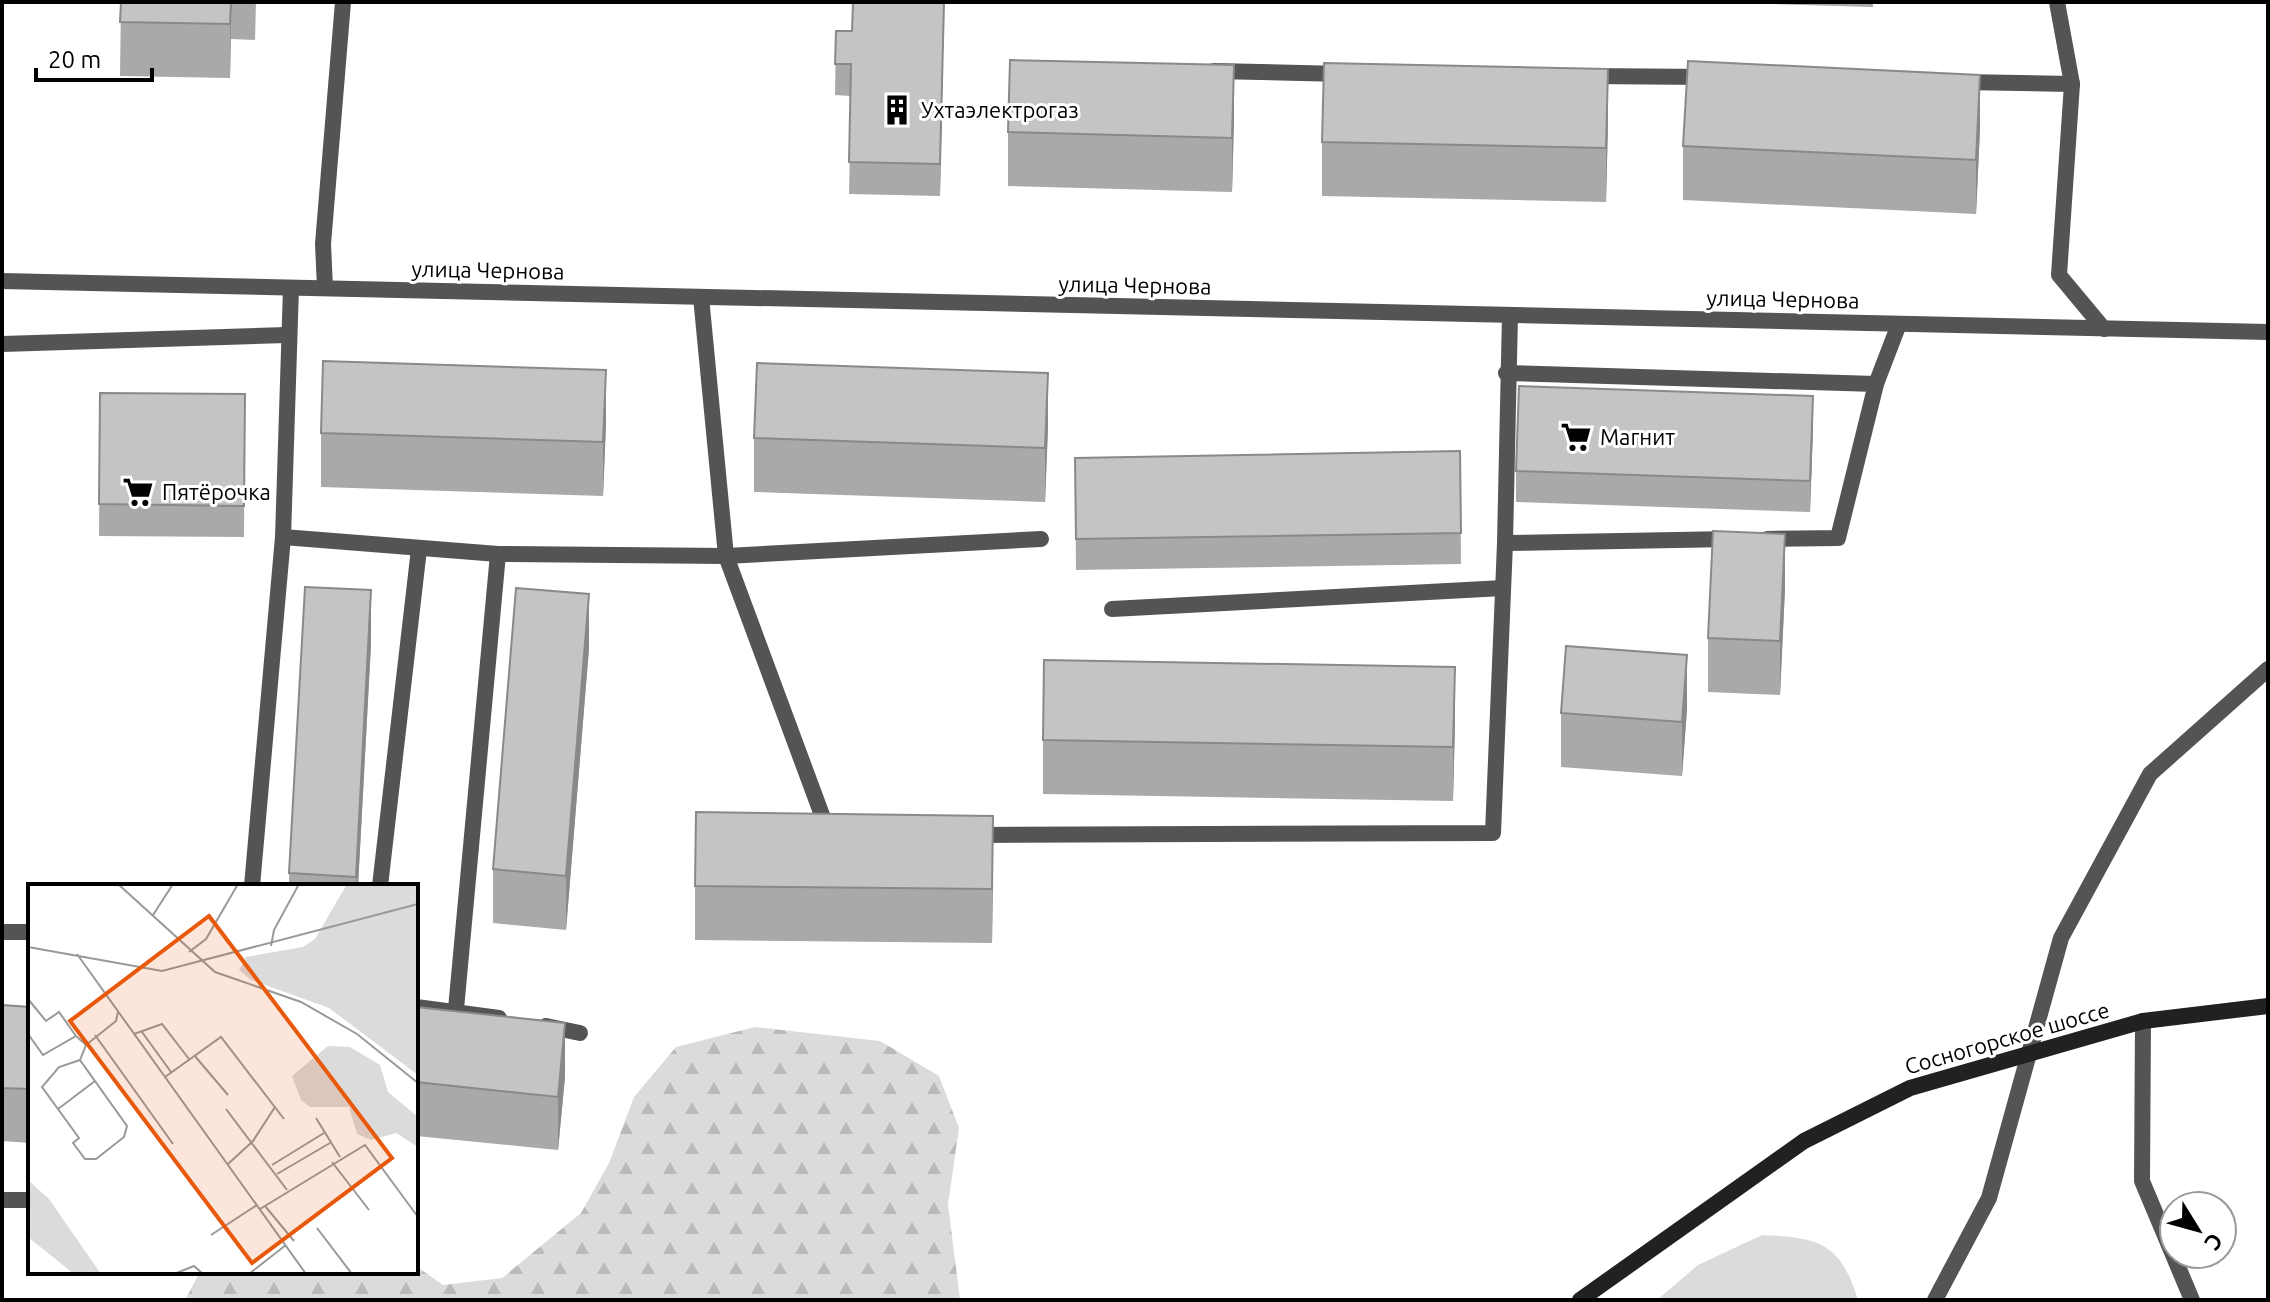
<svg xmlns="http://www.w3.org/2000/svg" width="2270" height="1302" font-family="Ubuntu,sans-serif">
<defs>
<pattern id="forest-firs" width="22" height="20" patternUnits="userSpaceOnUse" patternTransform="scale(2)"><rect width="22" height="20" fill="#dbdbdb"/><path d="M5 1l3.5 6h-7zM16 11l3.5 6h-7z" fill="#bababa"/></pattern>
</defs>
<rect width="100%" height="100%" fill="#fff"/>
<path fill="#dbdbdb" d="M1762,1235C1818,1238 1840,1241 1858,1300H1657L1698,1265Z"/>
<path fill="url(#forest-firs)" d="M755,1027L880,1041L939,1076L959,1128L948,1204L960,1300H185L200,1272H416V1266L443,1285L502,1278L581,1213L609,1163L634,1097L676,1047Z"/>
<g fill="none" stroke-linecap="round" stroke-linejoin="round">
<g stroke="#545454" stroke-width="16">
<path d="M2057,2L2072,84L2059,275L2104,329"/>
<path d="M1214,71L1343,74"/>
<path d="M1586,76L1707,77"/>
<path d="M1962,82L2072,84"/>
<path d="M325,288L323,244L343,2"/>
<path d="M701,297L726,556L829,834"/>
<path d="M2,344L286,335"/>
<path d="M1506,373L1876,384"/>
<path d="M283,537L498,554L726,556L1041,539"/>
<path d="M1767,539L1838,538L1876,384L1899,324"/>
<path d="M1505,543L1731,539"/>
<path d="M1112,609L1503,588"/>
<path d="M973,835L1493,833L1505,543L1510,315"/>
<path d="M252,886L283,537L291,288"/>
<path d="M380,886L419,549"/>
<path d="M2,932H30"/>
<path d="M416,1007L499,1018"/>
<path d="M456,1009L498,554"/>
<path d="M546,1026L580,1033"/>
<path d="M2,1200H30"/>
</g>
<g stroke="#545454" stroke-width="16">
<path d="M2,281L2268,332"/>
<path d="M2143,1021L2142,1181L2192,1300"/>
<path d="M1935,1300L1989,1198L2061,938L2150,774L2268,669"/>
</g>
<path stroke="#212121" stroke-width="16" d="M1580,1300L1804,1141L1910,1088L2143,1021L2268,1006"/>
</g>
<g fill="#a9a9a9">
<path d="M121,2H256L255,40L231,39L230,78L120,76Z"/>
<path d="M944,2L940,196L849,194L851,96L835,95L836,31H852Z"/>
<path d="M1706,2H1873V7Z"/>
<path d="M1234,119L1232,192L1008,186V132Z"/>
<path d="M1608,122L1606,202L1322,196V142Z"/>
<path d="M1980,129L1976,214L1683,200V146Z"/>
<path d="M100,393L245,394L244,537L99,536Z"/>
<path d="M606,424L603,496L321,487V433Z"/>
<path d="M1048,427L1045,502L754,492V438Z"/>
<path d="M1813,427L1810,512L1516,502V471Z"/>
<path d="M1460,451L1461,564L1076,570L1075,458Z"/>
<path d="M1785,588L1780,695L1708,692V638Z"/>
<path d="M371,644L358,886H289V873Z"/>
<path d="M589,648L566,930L493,923V869Z"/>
<path d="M1687,709L1682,776L1561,767V713Z"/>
<path d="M1455,721L1453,801L1043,794V740Z"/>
<path d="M993,869L992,943L695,940V886Z"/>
<path d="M2,1005L30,1007V1143L2,1141Z"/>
<path d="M416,1007L565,1077L558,1150L416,1136Z"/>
</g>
<g fill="#898989">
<path d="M231,2L230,78V24Z"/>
<path d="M944,2L940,196V164Z"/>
<path d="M1234,65V119L1232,192V138Z"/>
<path d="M1608,69V122L1606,202V148Z"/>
<path d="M1980,75V129L1976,214V160Z"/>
<path d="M606,370V424L603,496V442Z"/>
<path d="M1048,373V427L1045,502V448Z"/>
<path d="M1813,396V427L1810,512V481Z"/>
<path d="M1785,534V588L1780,695V641Z"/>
<path d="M371,590V644L358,886H356Z"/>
<path d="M589,594V648L566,930V876Z"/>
<path d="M1687,655V709L1682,776V722Z"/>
<path d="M1455,667V721L1453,801V747Z"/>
<path d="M993,816V869L992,943V889Z"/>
<path d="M565,1023V1077L558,1150V1097Z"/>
</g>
<g fill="#c4c4c4" stroke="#898989" stroke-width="2">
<path d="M121,2H231L230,24L120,22Z"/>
<path d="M853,2H944L940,164L849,162L851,64H835L836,31H852Z"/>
<path d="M1010,60L1234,65L1232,138L1008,132Z"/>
<path d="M1688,61L1980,75L1976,160L1683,146Z"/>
<path d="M1324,63L1608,69L1606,148L1322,142Z"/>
<path d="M323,361L606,370L603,442L321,433Z"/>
<path d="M757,363L1048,373L1045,448L754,438Z"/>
<path d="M1519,386L1813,396L1810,481L1516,471Z"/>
<path d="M100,393L245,394L244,506L99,504Z"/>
<path d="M1460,451L1461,533L1076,539L1075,458Z"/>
<path d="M1713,531L1785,534L1780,641L1708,638Z"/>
<path d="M305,587L371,590L356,877L289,873Z"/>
<path d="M516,588L589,594L566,876L493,869Z"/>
<path d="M1566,646L1687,655L1682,722L1561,713Z"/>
<path d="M1044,660L1455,667L1453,747L1043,740Z"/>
<path d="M696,812L993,816L992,889L695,886Z"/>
<path d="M2,1005L30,1007V1089L2,1088Z"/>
<path d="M416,1007L565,1023L558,1097L416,1082Z"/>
</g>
<defs>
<g id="building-bare" transform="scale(2.4)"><path d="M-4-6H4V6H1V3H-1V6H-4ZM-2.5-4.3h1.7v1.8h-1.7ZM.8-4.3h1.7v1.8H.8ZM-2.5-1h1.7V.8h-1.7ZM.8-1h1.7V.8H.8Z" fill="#000" stroke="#fff" stroke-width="2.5" paint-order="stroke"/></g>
<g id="supermarket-bare" transform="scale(2.4)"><path d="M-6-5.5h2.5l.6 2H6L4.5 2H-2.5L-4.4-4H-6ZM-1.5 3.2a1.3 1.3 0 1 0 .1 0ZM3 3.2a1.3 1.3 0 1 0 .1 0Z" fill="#000" stroke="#fff" stroke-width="2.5" paint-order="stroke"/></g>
</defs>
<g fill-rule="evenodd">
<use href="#building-bare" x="897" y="110"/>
<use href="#supermarket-bare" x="1576" y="437"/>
<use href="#supermarket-bare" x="138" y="492"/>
</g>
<g text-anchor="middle" stroke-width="6" stroke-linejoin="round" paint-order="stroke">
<g font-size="22" fill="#000" stroke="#fff" text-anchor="start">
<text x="921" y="118">Ухтаэлектрогаз</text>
<text x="1600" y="445">Магнит</text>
<text x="162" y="500">Пятёрочка</text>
</g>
<g font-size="22" fill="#000" stroke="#fff">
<text transform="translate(488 270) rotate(1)" y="8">улица Чернова</text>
<text transform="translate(1135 285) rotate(1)" y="8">улица Чернова</text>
<text transform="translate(1783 299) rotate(1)" y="8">улица Чернова</text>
<text transform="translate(2007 1038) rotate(-16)" y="8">Сосногорское шоссе</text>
</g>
</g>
<g transform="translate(28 884)">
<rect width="390" height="390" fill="#fff"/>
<path d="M319,0H390V191L301,124L223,96L211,86L218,73L275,63L287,55Z" fill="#dbdbdb"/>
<path d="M300,162L322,163L352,181L360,208L390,233V263L368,249L343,256L329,250L321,223H282L273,216L264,192ZM0,296L21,315L73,390H46L0,353Z" fill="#dbdbdb"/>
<path fill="none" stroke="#999" stroke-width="2" d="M90,0L187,88L273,118L329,150L390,199M125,31L145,0M243,62L246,46L271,0M0,63L134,87L390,20M161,68L178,55L210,0M49,70L278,390M0,115L18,137L31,128L48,152M114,148L143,188M0,150L15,171L48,152L58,161L88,137L90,128M106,150L134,140L161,175M67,151L145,260M166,171L200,211M52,176L31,183L14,203L51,254L45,259L57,275H68L96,253L99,242L52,176L58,161M137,193L193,153L256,235M30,225L67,197M198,225L259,306M288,234L312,273M304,278L341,326M200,280L225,257L247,223M244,281L296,249M249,290L302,259M237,322L266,357M232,325L337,261L390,333M289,344L324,390M183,351L229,321M146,390L166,382L175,390M221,390L258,361"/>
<path fill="#e8590c" fill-opacity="0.15" stroke="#e8590c" stroke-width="4" d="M181,32L364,274L224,379L42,137Z"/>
<rect width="390" height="390" fill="none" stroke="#000" stroke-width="4"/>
</g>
<rect width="2270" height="1302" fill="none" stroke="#000000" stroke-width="8"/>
<g transform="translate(2198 1230) rotate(127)"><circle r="38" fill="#ffffff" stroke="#999999" stroke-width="2"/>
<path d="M0-6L14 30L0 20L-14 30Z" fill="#000000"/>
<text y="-12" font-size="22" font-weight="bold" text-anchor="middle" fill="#000000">С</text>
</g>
<path d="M36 68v12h116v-12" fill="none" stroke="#000000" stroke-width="4"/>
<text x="48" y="68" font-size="24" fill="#000000" stroke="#ffffff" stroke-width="6" paint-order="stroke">20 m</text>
</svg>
